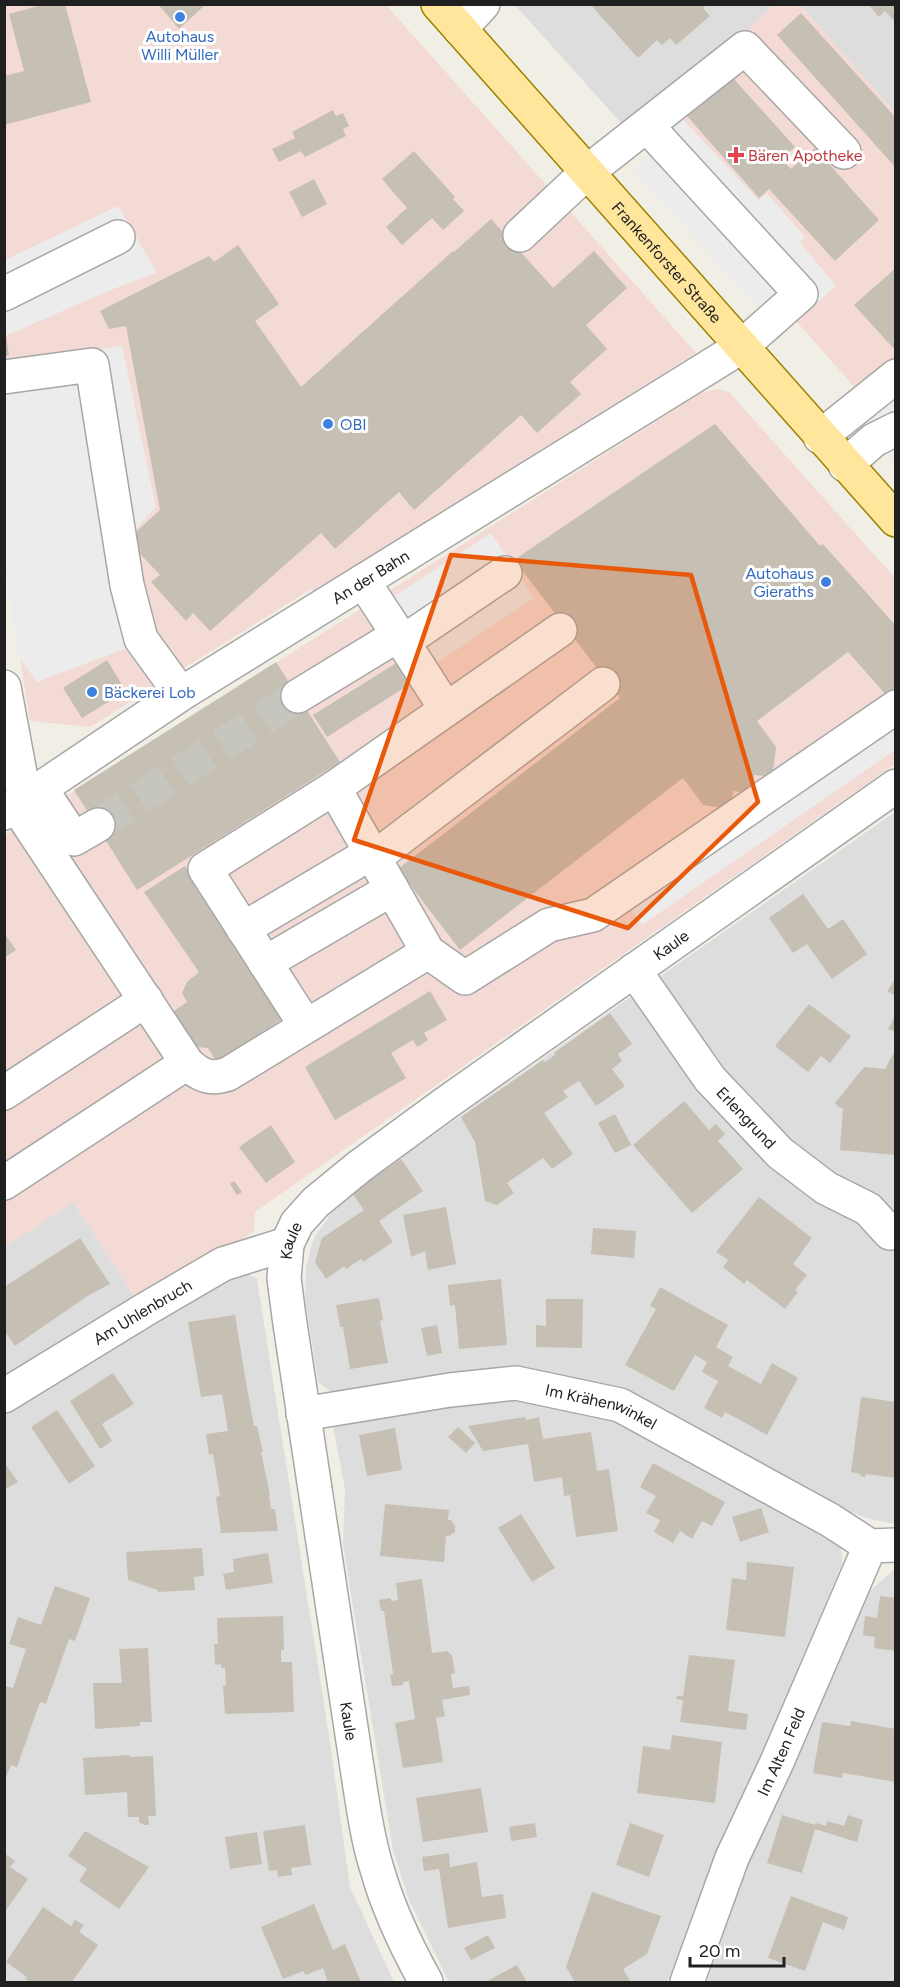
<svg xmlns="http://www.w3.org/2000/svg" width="900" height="1987" font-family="Figtree,sans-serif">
<rect width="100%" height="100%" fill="#f1efe5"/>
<g fill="#dedddd">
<path d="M515,5H775L630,133Z"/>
<path d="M800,5H895V112Z"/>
<path d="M895,812V1524L870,1519L826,1503L628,1393L336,1395L318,1382L305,1299L306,1267L313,1240L331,1213L359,1187Z"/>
<path d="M73,1202L140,1305L5,1393V1247Z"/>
<path d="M228,1271H244L257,1279L330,1742L350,1887L394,1982H5V1415Z"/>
<path d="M507,1395L614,1414L811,1522L841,1546L842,1564L694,1912L667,1982H449L409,1900L393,1850L343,1545L345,1489L333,1427L372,1413Z"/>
<path d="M895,1569V1982H707L767,1808L861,1601L874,1587Z"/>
</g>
<g fill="#f3dad4">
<path d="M4,5H386L696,353L314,592L311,589L90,727L30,721L4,560Z"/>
<path d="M775,5H800L895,112V389L873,408L630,133Z"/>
<path d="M716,389L729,392L895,578V764L255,1212L254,1231L140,1305L73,1202L5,1247V835L701,393Z"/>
</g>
<g fill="#ececec">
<path d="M681,117L758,200L767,193L805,237L800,242L836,286L781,334L634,170L660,133Z"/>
<path d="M118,206L157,272L111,290L5,336V260Z"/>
<path d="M122,345L156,507L124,541L158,636L37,682L18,656L5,566L4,367Z"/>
<path d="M895,389V464L857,421Z"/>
<path d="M491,533L534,598L434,665L390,599Z"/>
<path d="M895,724V750L642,925L630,908Z"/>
</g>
<g fill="#c6bfb4">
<path d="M45,4H65L91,102L4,125V76L24,71L9,14Z"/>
<path d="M158,4H206L179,29Z"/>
<path d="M590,4H708L703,8L710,16L676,45L670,38L662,45L657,40L638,58Z"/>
<path d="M868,4H896V23L885,11L879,17Z"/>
<path d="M801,13L896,118V168L777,35Z"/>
<path d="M732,77L795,147L781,159L791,169L815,148L879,220L835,261L769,189L759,198L687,116Z"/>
<path d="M333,110L336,116L343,113L349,126L343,129L346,136L305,157L301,151L279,162L272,149L295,138L292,132Z"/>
<path d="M414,151L455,197L453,199L464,211L443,230L432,218L402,245L386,227L407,208L382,179Z"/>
<path d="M314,179L327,204L302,217L289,192Z"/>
<path d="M491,219L553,288L594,251L627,288L586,325L607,349L570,382L581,394L537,433L521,415L414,510L399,492L335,549L321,533L210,631L193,613L186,621L151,582L160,575L127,540L160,510L126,326L109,329L100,311L209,256L214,262L238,245L279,304L255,321L301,387L453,251L454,252Z"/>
<path d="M896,268V351L854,305Z"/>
<path d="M6,337L9,355L4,357V338Z"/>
<path d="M715,424L820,546L823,544L896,626V689L887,696L848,652L757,721L776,747L772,777L754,775L751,793L733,791L731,809L703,805L683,778L460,950L398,869L620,698L514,560Z"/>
<path d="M107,660L121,683L118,696L82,718L63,688Z"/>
<path d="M276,662L340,762L137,890L74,790Z"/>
<path d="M398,662L410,684L327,737L313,715Z"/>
<path d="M185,866L290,1014L217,1062L208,1048L196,1047L163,1019L187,1002L182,993L187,982L199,972L144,892Z"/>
<path d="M803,894L828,929L843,919L867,954L832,979L807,944L793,953L769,918Z"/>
<path d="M4,933L16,950L4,958Z"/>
<path d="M896,978V996L887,991Z"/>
<path d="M430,991L447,1020L424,1033L428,1040L417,1047L413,1040L391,1053L406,1078L335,1120L305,1067Z"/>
<path d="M809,1004L851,1036L830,1063L821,1056L808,1072L775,1046Z"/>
<path d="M610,1013L632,1044L618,1054L622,1061L612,1069L625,1086L596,1106L579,1081L563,1091L568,1097L544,1113L573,1154L552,1169L543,1158L507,1183L514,1193L497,1205L485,1201L475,1142L461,1117L543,1060L545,1062L555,1055L554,1053Z"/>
<path d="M896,1014V1032L888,1029Z"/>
<path d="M894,1052L896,1155L840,1150L843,1108H840L835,1103L864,1067L885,1069Z"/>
<path d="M684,1101L709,1130L716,1124L725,1134L718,1141L743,1169L692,1213L633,1145Z"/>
<path d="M615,1114L631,1145L615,1153L598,1123Z"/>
<path d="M271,1125L295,1162L266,1183L239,1147Z"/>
<path d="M401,1159L423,1191L379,1221L393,1242L363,1262L361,1259L346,1269L344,1266L326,1279L315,1262L322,1238L364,1210L352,1193Z"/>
<path d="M234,1181L242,1192L237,1195L230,1184Z"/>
<path d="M759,1197L812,1238L793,1264L807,1275L795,1290L798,1292L785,1309L747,1280L744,1284L723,1267L728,1260L716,1252Z"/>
<path d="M446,1207L456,1264L428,1270L425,1251L411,1257L403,1215Z"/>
<path d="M593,1228L636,1231L634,1258L591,1254Z"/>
<path d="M80,1238L110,1284L89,1295L15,1346L4,1330V1287Z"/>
<path d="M501,1279L507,1345L459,1349L455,1305L450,1306L448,1285Z"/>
<path d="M660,1287L728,1325L716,1347L733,1357L728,1366L761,1384L772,1363L798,1378L767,1435L725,1412L722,1418L704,1408L718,1381L702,1372L707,1362L695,1355L674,1391L625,1365L656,1309L650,1306Z"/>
<path d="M379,1298L383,1320L380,1321L388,1363L350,1369L343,1327H340L336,1305Z"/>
<path d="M546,1299H583L582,1348L536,1347V1325L546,1326Z"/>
<path d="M235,1315L247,1388L254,1426H257L263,1452H261L270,1495H269L271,1509H275L278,1531L221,1533L216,1497L220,1496L213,1454L209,1455L206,1434L228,1431L222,1394L201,1397L188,1322Z"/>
<path d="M437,1325L442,1353L427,1356L421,1328Z"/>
<path d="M113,1373L134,1404L102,1424L112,1441L100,1449L70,1401Z"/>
<path d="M861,1397L896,1402V1478L866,1474L865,1477L860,1476L861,1474L851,1472Z"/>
<path d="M57,1410L95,1466L69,1484L31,1427Z"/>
<path d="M525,1417L526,1420L539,1417L543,1439L591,1432L597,1471L609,1469L618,1531L576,1537L570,1495L564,1496L562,1477L534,1482L528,1444L483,1451L468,1426Z"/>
<path d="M458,1427L475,1443L466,1453L448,1437Z"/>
<path d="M395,1428L402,1470L367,1476L359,1435Z"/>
<path d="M4,1462L18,1482L4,1490Z"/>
<path d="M653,1463L725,1502L712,1526L702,1521L692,1539L680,1531L673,1543L654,1532L660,1520L646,1513L656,1496L640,1487Z"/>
<path d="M385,1504L449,1510L448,1520H451L455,1526V1532L449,1536H446L444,1562L380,1556Z"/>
<path d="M761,1508L769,1532L740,1542L732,1517Z"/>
<path d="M521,1514L555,1568L532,1582L498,1528Z"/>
<path d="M202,1548L204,1576L194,1577L195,1590L158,1592V1590L128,1580L126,1552Z"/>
<path d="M268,1553L273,1583L226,1590L223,1574L234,1572L233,1559Z"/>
<path d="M747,1562L794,1567L785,1637L726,1630L732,1578L746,1580Z"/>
<path d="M422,1579L432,1653L447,1651L452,1655L455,1673L451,1674L453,1688L469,1686L470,1695L442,1700L445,1716L436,1718L443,1762L403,1768L395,1723L415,1719L409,1681L403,1682V1685L392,1686L390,1675L393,1674L384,1611H381L379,1600L391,1598V1601L398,1600L396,1583Z"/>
<path d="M55,1586L90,1598L75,1641L69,1639L46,1704L40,1702L17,1767L11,1765L4,1782V1686L13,1688L26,1649L9,1644L18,1617L41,1625Z"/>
<path d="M880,1596L896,1598V1651L874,1648L875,1637L863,1635L865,1616L877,1618Z"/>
<path d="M283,1616L284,1650H281V1662H292L294,1712L225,1714L223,1686H226L225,1668H221V1664L215,1665L214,1644H218L217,1618Z"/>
<path d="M148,1648L152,1722H140V1726L95,1729L93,1683H122L119,1649Z"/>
<path d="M689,1655L735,1660L728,1711L748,1714L746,1730L680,1722L683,1700L676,1699L677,1696H683Z"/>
<path d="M851,1721L896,1729V1782L843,1773L842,1778L813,1773L822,1722L850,1726Z"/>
<path d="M672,1735L722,1742L715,1803L637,1793L643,1746L670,1750Z"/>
<path d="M129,1755L130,1757L153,1756L156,1816H148L149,1825H144L139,1822V1817H128L127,1792L85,1795L83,1758Z"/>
<path d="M481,1788L488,1832L423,1842L416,1798Z"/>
<path d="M782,1815L815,1825L816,1823L826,1826L827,1821L844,1826L848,1815L863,1820L857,1842L815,1829L802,1873L767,1863Z"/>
<path d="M535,1823L537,1837L511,1841L509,1827Z"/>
<path d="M630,1823L664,1835L649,1877L616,1865Z"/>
<path d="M305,1825L311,1865L291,1868L292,1875L278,1877L277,1870L269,1871L263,1831Z"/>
<path d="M85,1831L149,1867L119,1909L79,1881L87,1869L68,1856Z"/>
<path d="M257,1832L262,1864L230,1869L225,1837Z"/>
<path d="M4,1853L15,1861L10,1867L28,1879L4,1913Z"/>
<path d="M449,1853L450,1867L477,1862L482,1897L503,1894L506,1918L448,1928L439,1869L424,1871L422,1857Z"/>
<path d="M592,1892L661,1916L647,1954L623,1969L631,1982H575L566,1967Z"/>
<path d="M791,1896L848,1917L844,1930L823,1922L805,1971L768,1958Z"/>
<path d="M314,1904L333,1950L345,1944L361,1982H322L327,1980L323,1968L306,1975L303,1971L283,1979L261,1927Z"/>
<path d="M43,1907L71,1926L75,1920L84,1925L79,1932L98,1945L72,1982H31L25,1979L27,1977L6,1962Z"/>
<path d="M488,1935L495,1948L471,1960L464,1948Z"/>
<path d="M517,1965L527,1982H485Z"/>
</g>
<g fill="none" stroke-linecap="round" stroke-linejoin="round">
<path stroke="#c7c6be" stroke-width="33" stroke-dasharray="33 16" stroke-linecap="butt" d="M98,825L298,696"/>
<g stroke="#a7a7a7" stroke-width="36">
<g id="minor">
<path d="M460,29L483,4"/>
<path d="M520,235L586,173L745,48L844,152"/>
<path d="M4,294L118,237"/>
<path d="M4,377L92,365L127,585L141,639L181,694"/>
<path d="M820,437L896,376"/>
<path d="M845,465L874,440L896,429"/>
<path d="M363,581L403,642L505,573"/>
<path d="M560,630L334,788L428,952L465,978L549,925L593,915L896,707"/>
<path d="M403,642L446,709"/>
<path d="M4,687L25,800"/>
<path d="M298,696L398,635"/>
<path d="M41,789L74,839L98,825"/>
<path d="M16,805L187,1063C200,1076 211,1080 228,1074L428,952"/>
<path id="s1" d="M4,813L181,694L741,347L801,294L647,126"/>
<path d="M374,858L603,684"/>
<path d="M243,929L371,853"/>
<path d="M265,963L392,889"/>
<path id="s2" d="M634,970L710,1079L780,1153L826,1188L868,1209L890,1233"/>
<path d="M306,1026L205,869L334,788"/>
<path d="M4,1093L146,1000"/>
<path d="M4,1183L187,1063"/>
<path id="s3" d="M4,1396L146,1309L223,1264L287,1244"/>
<path id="s4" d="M303,1414L450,1390L516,1383L620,1405L830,1520L870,1546"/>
<path id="s5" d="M426,1982C406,1946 388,1908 377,1869C367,1838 363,1805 358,1774L289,1317L284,1278L287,1244L297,1223L316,1202L360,1166L446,1103L896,786"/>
<path id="s6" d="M687,1982L732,1858L777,1762L870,1546L896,1545"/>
</g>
</g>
<g stroke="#9b8300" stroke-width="36">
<g id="major">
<path id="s7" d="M438,4L896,520"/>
</g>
</g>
<use href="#minor" stroke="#fff" stroke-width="33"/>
<use href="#major" stroke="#ffe69c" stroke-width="33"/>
</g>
<path fill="#e8590c" fill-opacity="0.2" stroke="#e8590c" stroke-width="4.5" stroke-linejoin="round" d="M451,555L691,575L758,802L628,928L354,840Z"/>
<g fill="#3f7fe0" stroke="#fff" stroke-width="2">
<circle cx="180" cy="17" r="6"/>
<circle cx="328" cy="424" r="6"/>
<circle cx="826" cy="582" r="6"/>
<circle cx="92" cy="692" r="6"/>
</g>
<path fill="#e0444e" stroke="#fff" stroke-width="2" d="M733 146h6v6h6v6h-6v6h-6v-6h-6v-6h6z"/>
<g text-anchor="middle" stroke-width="6" stroke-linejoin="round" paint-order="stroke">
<g font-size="16" fill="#366cbe" stroke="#fff" text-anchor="start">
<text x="180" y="42" text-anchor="middle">Autohaus<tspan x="180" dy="18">Willi Müller</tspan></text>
<text x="340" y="430">OBI</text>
<text x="814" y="579" text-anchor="end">Autohaus<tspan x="814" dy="18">Gieraths</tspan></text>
<text x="104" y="698">Bäckerei Lob</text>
</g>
<g font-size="16" fill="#be3a42" stroke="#fff" text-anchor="start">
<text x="748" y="161">Bären Apotheke</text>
</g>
<g font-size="16" fill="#202020" stroke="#fff">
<text dy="6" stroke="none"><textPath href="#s7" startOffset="345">Frankenforster Straße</textPath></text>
<text dy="6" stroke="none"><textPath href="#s1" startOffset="436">An der Bahn</textPath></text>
<text dy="6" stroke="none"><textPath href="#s5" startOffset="1246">Kaule</textPath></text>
<text dy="6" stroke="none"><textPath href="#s2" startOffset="186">Erlengrund</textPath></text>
<text dy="6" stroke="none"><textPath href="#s5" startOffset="760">Kaule</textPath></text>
<text dy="6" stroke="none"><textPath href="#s3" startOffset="162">Am Uhlenbruch</textPath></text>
<text dy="6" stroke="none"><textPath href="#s4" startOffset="304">Im Krähenwinkel</textPath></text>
<text transform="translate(349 1721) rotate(81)" y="6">Kaule</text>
<text dy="6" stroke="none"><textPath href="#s6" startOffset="249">Im Alten Feld</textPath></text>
</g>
</g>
<rect width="900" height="1987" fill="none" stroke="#202020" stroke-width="12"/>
<path d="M690 1957v9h94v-9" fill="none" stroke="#202020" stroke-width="3"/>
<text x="699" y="1957" font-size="18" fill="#202020" stroke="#ffffff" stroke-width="4.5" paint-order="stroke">20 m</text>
</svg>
